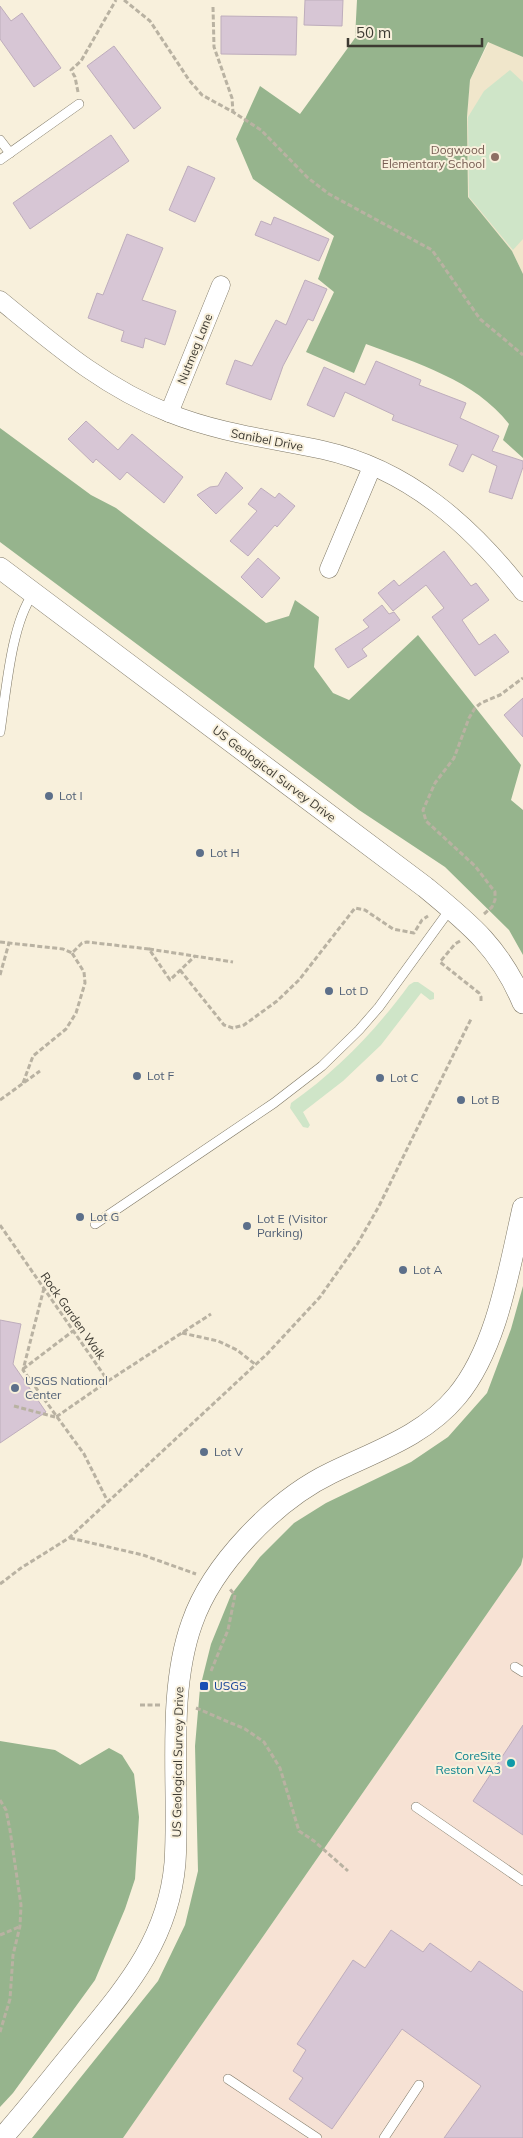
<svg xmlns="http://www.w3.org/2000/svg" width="523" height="2138" font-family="Mulish,sans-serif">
<rect width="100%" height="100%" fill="#f8f0dc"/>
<path fill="#f7e2d4" d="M523,1557V2138H123L521,1565Z"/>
<path fill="#f0e6cb" d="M489,42L523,57V274L512,251L468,197L467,117L470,80Z"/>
<g fill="#cfe5c8">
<path d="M510,70L523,82V239L513,250L469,197L468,117L484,91Z"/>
<path d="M414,982H418L434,993V999L430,1000L421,993L381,1045L343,1081L303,1112L310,1125L308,1128L303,1127L290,1108L291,1103C337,1071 376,1030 409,985Z"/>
</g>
<g fill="#96b48d">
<path d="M357,0H523V57L488,42L470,80L467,117L468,197L512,251L523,274V458L503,440L509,424C475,380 416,363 366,344L354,373L306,352L334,292L318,279L334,236L253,179L236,139L260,86L300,114L355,38Z"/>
<path d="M0,428L91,495L116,508L266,623L289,616L295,600L319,617L314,667L333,693L349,700L418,635L521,765L511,800L523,810V955L509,930L445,867L359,810L0,542Z"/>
<path d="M523,1286V1557L521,1565L123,2138H32L158,1981L185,1925L198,1871L195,1746L200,1688L211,1644L231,1595L260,1557L294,1523L326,1503L411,1462L448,1437L487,1393L511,1329Z"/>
<path d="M0,1741L55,1750L80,1765L109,1748L122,1755L134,1774L139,1817L135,1879L125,1909L95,1980L13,2093L0,2107Z"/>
</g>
<g fill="#d7c6d5" stroke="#beadbc">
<path d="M305,0H343L342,26L304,25Z"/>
<path d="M0,6L11,21L22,13L61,68L34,87L0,39Z"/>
<path d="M221,16L297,17L296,55L221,54Z"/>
<path d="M114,46L161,108L134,129L87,66Z"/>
<path d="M111,135L129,161L30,229L13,203Z"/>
<path d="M188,166L215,178L195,222L169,210Z"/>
<path d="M274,217L329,239L319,261L255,235L261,221L271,225Z"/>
<path d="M127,234L163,248L142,300L176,311L165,345L145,338L143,348L121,341L124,331L88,318L97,293L103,295Z"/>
<path d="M305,280L327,289L313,321L308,319L283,366L271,400L226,384L235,360L252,366L276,320L286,325Z"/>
<path d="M376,361L421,380L419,385L466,403L460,418L499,436L492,451L523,461V467L512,499L489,492L497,466L472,454L463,472L449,465L458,445L392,420L394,415L345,392L334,417L307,405L324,367L365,385Z"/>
<path d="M86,421L118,450L132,434L183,477L164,503L127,472L120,480L96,459L93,463L68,439Z"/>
<path d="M226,472L243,488L216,514L197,495L210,487L218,486Z"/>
<path d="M261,488L275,498L279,493L295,506L277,527L275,525L248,556L230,541L257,511L248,504Z"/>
<path d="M444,551L471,586L476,583L489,600L462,620L479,645L495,634L509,652L475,676L432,617L444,608L426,585L393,611L378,593L394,580L399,586Z"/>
<path d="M258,558L280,578L262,598L241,577Z"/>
<path d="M382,605L389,614L394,612L400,620L362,649L367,656L348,668L335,649L369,627L363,620Z"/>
<path d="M523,698V737L504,715Z"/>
<path d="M0,1320L21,1324L13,1364L46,1412L0,1443Z"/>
<path d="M523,1725V1835L473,1801Z"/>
<path d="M391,1930L423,1952L430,1943L471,1972L479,1961L523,1992V2138H444L481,2086L402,2029L332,2129L289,2099L303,2078L293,2071L306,2050L297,2044L353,1960L365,1968Z"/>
</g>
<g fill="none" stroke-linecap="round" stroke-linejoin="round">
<g stroke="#7e7765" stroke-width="10">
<g id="service">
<path d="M0,140L10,153"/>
<path d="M0,160L79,104"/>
<path d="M0,732C6,693 11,624 33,594"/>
<path d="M95,1224L274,1103L322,1066L359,1030L379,1007L451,908"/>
<path d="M515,1667L523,1672"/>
<path d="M416,1807L523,1881"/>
<path d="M228,2079L317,2138"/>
<path d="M384,2138L419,2085"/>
</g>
</g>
<g stroke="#7e7765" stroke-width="19">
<g id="minor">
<path d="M0,300C54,344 103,387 169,413C219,433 271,439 323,450C408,469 471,525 523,592"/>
<path d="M169,413L221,285"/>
<path d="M329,569L372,467"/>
</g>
</g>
<g stroke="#7e7765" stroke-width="22">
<g id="tertiary">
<path d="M0,568L425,887C470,924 500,948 523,1003"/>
<path d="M2,2138C27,2110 51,2079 75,2050C123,1991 168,1943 175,1863C180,1787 166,1695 192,1623C212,1565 275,1500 331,1473C376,1451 424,1436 457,1396C497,1348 509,1269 523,1208"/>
</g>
</g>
<g stroke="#b9b2a2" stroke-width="3" stroke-dasharray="5 2.5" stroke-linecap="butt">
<path d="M124,0L150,21L189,80L202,95L233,112L261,130L308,178L329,194L432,250L480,319L523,355"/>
<path d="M213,7L214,47L232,98L233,112"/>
<path d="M78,92L75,77L71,70L81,61L116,0"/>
<path d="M484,914L492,907L495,900V892L475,866L426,821L423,810L435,783L454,758L469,718L475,708L481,703L500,695L523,678"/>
<path d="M460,941L455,944L440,962L479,993L481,997V1001"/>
<path d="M0,942L63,949L72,953L82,943L87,942L149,949L170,980L195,956"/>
<path d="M149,949L233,962"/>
<path d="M180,970L224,1025L233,1028L244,1025L277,1001L299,980L355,908L365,910L393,929L414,933L422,920L428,916"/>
<path d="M0,975L9,943"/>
<path d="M23,1083L33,1056L66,1029L76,1013L85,983L84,972L72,953"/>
<path d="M0,1100L40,1071"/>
<path d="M0,1225L108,1381L56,1417"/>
<path d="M44,1288L23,1370L84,1454L108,1502"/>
<path d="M182,1333L218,1341L237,1350L256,1365"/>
<path d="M23,1369L73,1331"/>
<path d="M108,1381L211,1314"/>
<path d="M14,1406L55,1417"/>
<path d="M70,1538L143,1555L196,1574"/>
<path d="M0,1584L21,1568L69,1538L267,1354L320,1297L358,1243L379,1206L471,1019"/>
<path d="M211,1671L228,1630L235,1595L229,1588"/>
<path d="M140,1705H160"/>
<path d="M196,1708L245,1729L264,1742L280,1768L299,1831L314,1841L348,1871"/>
<path d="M0,1800L6,1810L10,1830L21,1905L20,1926L13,1955L10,1999L0,2032"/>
<path d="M0,1935L19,1927"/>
</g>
<use href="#service" stroke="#fff" stroke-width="9"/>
<use href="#minor" stroke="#fff" stroke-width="18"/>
<use href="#tertiary" stroke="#fff" stroke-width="21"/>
</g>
<circle fill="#8d6e63" stroke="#f8f0dc" stroke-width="2" cx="495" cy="157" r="5"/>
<g fill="#5c6f8a" stroke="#f8f0dc" stroke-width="2">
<circle cx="49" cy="796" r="5"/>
<circle cx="200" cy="853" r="5"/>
<circle cx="329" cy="991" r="5"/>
<circle cx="137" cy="1076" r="5"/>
<circle cx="380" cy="1078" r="5"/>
<circle cx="461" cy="1100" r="5"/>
<circle cx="80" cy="1217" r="5"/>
<circle cx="247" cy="1226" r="5"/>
<circle cx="403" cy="1270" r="5"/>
<circle cx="15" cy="1388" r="5"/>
<circle cx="204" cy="1452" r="5"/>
</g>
<rect fill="#1a4fb4" stroke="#f8f0dc" stroke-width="2" x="199" y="1681" width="10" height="10" rx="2.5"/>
<circle fill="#0f9aa8" stroke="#f8f0dc" stroke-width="2" cx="511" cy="1763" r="5"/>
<g text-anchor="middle" stroke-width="4" stroke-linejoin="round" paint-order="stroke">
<g font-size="12" fill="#785e54" stroke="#f8f0dc" text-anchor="end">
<text x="485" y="154">Dogwood<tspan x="485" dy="14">Elementary School</tspan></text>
</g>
<g font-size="12" fill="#3d3a32" stroke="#f8f0dc">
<text transform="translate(195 349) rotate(-68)" y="4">Nutmeg Lane</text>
<text transform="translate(267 440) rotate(11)" y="4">Sanibel Drive</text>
<text transform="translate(274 774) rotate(37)" y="4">US Geological Survey Drive</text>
<text transform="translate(73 1316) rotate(55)" y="4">Rock Garden Walk</text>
<text transform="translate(178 1762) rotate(-89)" y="4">US Geological Survey Drive</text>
</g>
<g font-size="12" fill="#4e5e75" stroke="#f8f0dc" text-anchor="start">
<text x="59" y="800">Lot I</text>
<text x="210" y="857">Lot H</text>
<text x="339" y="995">Lot D</text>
<text x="147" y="1080">Lot F</text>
<text x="390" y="1082">Lot C</text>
<text x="471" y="1104">Lot B</text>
<text x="90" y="1221">Lot G</text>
<text x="257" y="1223">Lot E (Visitor<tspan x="257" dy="14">Parking)</tspan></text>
<text x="413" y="1274">Lot A</text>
<text x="25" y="1385">USGS National<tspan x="25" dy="14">Center</tspan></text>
<text x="214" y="1456">Lot V</text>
</g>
<g font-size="12" fill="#164399" stroke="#f8f0dc" text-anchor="start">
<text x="214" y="1690">USGS</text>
</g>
<g font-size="12" fill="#0d838f" stroke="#f8f0dc" text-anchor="end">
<text x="501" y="1760">CoreSite<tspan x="501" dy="14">Reston VA3</tspan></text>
</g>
</g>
<path d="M348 38v8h134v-8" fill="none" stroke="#3d3a32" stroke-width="2.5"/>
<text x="356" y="38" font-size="15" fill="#3d3a32" stroke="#f8f0dc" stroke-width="4" paint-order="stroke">50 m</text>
</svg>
